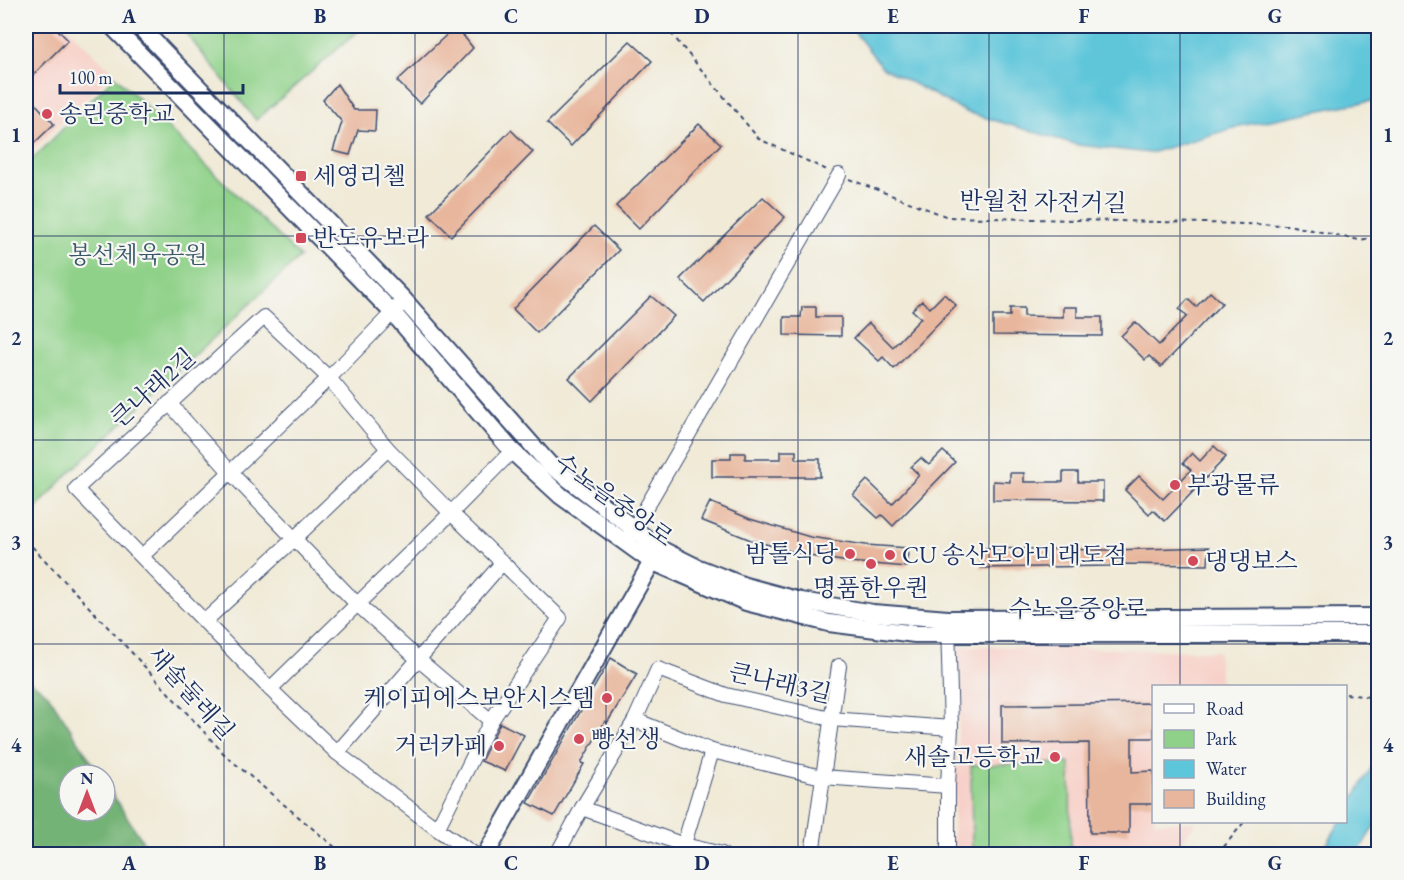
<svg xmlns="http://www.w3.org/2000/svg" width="1404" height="880" font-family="'EB Garamond','Noto Serif KR',serif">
<rect width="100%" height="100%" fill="#f6f6f2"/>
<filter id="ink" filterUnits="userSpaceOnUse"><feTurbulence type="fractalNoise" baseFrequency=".0167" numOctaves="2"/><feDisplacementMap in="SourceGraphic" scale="12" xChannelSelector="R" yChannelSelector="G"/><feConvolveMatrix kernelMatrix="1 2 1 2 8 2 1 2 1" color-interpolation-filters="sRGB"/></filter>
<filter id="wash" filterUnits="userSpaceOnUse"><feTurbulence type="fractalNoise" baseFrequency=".008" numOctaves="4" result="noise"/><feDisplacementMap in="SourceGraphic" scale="24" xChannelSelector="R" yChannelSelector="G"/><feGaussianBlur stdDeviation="1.35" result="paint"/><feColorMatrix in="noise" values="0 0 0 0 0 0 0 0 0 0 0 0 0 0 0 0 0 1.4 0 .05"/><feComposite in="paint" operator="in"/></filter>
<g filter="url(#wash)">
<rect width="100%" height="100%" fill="#f0ead7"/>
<g fill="#f7d1c9">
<path d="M26,26H65L113,72L26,157Z"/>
<path d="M957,646L1218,651L1221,686H1154V822H1196L1173,854H952L960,693Z"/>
</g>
<g fill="#8fd189" stroke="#558074" stroke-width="1.5">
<path d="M180,26H364L256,120Z"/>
<path d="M115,76L300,257L69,473L26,519V166Z"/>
<path d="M1070,763L1071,854H972L971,765Z"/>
</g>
<path fill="#73b375" stroke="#47716a" stroke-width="1.5" d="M26,678L48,694L100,775H69V811H105V783L151,854H26Z"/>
<g fill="#5ec6da" stroke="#3c7a9c" stroke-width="1.5">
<path d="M850,26H996L1013,27L1025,32L1036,26H1378V100L1347,105L1240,126L1150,153L1078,145L966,112L882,67Z"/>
<path d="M1378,756V820L1357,854H1321L1340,822H1346V812Z"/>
</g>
<g id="blocks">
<g fill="#e8b69c">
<path d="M26,26H54L68,40L26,82Z"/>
<path d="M456,26L473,48L420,104L397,81Z"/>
<path d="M630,41L652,61L571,146L547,123Z"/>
<path d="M337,84L354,110H376L375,131L358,130L350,155L333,151L342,122L323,100Z"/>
<path d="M32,100L54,124L26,151V106Z"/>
<path d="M699,124L721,144L639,229L616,206Z"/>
<path d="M511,130L533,152L451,236L429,214Z"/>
<path d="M763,197L785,217L704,302L680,279Z"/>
<path d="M594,226L619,250L537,333L513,309Z"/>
<path d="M1210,292L1222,303L1161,367L1149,356L1145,360L1121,336L1135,322L1159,345L1187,316L1179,309L1188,299L1196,307Z"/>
<path d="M944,294L956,305L894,369L883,357L879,361L854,338L869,323L893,347L921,318L912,310L922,301L930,308Z"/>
<path d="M651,296L674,316L592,401L569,378Z"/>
<path d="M802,307H816V317H841V336L784,335V317H801Z"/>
<path d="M1063,307H1077V317H1102V336L993,335V316H1010V308H1024V316L1063,317Z"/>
<path d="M1214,446L1226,457L1165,521L1153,510L1149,514L1125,490L1139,476L1163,499L1191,470L1183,463L1192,453L1200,461Z"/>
<path d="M781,451H796V459H820V477H712V459H731V453H745V459H781Z"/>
<path d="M943,451L955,462L893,526L882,515L878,518L853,495L867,480L892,504L919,475L911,467L921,458L929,465Z"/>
<path d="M1063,472H1078V482H1103V501L993,500V481L1010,482V473H1024V482H1063Z"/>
<path d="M710,502L750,519L810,537L866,545L908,548L907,567L849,562L809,556L751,540L701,520Z"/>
<path d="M1209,547L1208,565L1111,564V566L981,568V548L1111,550Z"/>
<path d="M611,658L637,674L607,723L605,721L581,763L584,764L554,816L528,803Z"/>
<path d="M1154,703V738H1132V772L1154,771V804H1129V833H1090L1089,743L1002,744V705Z"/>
<path d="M500,723L524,735L505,771L481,761Z"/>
</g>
</g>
</g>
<g filter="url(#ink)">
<use href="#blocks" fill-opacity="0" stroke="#3b4b70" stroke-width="1.5"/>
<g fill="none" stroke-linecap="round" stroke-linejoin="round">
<g stroke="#3b4b70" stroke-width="16">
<g id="minor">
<path d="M169,403L231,473L356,603L419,660L491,721"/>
<path d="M629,537L839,175"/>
<path d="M142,556L329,378L399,306"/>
<path d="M205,621L295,538L388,449"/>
<path d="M270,689L451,513L512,451"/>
<path d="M635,720L712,751L822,777L948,786"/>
<path d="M337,753L503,562"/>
<path d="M582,808L684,845L722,854"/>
<path d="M437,829L491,721L560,618L451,513L388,449L329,378L264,317L76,489L270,689L337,753L437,829L474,854"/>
<path d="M557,854L582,808L635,720L658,669L726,695L831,719L951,728"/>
<path d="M681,854L712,751"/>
<path d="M812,854L839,666"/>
<path d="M948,854V786L951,728L948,624"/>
</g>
</g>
<g stroke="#3b4b70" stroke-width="20">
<g id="major">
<path d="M112,26L394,314L512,451L561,496L651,561L746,602L829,623L915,634H1378"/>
<path d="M139,26L404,300L549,464L660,549L696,567L745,586L801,601L873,613L948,619L1378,617"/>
<path d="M486,854L657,553"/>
</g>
</g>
<g stroke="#3b4b70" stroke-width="2" stroke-dasharray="4.5 4.5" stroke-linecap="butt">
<path d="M665,26L759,139L827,170"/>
<path d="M849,179L948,217L1288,225L1359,240L1378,237"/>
<path d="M26,540L134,655L226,756L343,854"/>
<path d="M1346,694L1378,698"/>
<path d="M1218,854L1244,822"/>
</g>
<use href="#minor" stroke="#fff" stroke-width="14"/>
<use href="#major" stroke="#fff" stroke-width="16"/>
</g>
</g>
<path fill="none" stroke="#1b2f5e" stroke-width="1.5" stroke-opacity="0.55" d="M224,26V854M415,26V854M606,26V854M798,26V854M989,26V854M1180,26V686M26,236H1378M26,440H1378M26,644H1378M1180,822V854"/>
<g fill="#d1495b" stroke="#f6f6f2" stroke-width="2">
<circle cx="47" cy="114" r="6"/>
<rect x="295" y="170" width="12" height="12" rx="3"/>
<rect x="295" y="232" width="12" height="12" rx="3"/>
<circle cx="1175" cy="485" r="6"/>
<circle cx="850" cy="554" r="6"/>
<circle cx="890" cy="555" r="6"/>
<circle cx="1193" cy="561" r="6"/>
<circle cx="871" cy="564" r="6"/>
<circle cx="607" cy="698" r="6"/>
<circle cx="579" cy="739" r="6"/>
<circle cx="499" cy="746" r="6"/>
<circle cx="1055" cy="757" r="6"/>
</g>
<g text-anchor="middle" stroke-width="4.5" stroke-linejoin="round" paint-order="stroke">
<g font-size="24" fill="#1b2f5e" stroke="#f6f6f2" text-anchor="start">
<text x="59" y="122">송린중학교</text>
<text x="313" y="184">세영리첼</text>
<text x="313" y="246">반도유보라</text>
<text x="1187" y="493">부광물류</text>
<text x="838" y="562" text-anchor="end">밤톨식당</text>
<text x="902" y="563">CU 송산모아미래도점</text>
<text x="1205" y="569">댕댕보스</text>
<text x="871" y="596" text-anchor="middle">명품한우퀀</text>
<text x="595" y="706" text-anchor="end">케이피에스보안시스템</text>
<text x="591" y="747">빵선생</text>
<text x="487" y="754" text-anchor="end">거러카페</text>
<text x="1043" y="765" text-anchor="end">새솔고등학교</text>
</g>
<g font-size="24" fill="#1b2f5e" stroke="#f6f6f2">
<text transform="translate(1043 202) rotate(1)" y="8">반월천 자전거길</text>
<text transform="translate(153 388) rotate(-42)" y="8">큰나래2길</text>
<text transform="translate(614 500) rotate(36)" y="8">수노을중앙로</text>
<text x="1078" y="617">수노을중앙로</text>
<text transform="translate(780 683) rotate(13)" y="8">큰나래3길</text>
<text transform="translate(191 693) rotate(48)" y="8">새솔둘레길</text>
</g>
<g font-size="24" fill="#385869" stroke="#f6f6f2">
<text x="138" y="263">봉선체육공원</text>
</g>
</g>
<rect width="1404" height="880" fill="none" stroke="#f6f6f2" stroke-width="66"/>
<rect x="1152" y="685" width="195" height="138" fill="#f6f6f2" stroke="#9ea6b7" stroke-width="1.5"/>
<rect x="1164" y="704" width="30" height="9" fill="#ffffff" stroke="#9ea6b7" stroke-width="1.5"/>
<text x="1206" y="715" font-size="18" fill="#1b2f5e">Road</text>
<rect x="1164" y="730" width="30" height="18" fill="#8fd189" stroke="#9ea6b7" stroke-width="1.5"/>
<text x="1206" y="745" font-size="18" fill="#1b2f5e">Park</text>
<rect x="1164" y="760" width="30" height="18" fill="#5ec6da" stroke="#9ea6b7" stroke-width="1.5"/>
<text x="1206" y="775" font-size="18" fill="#1b2f5e">Water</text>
<rect x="1164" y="790" width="30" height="18" fill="#e8b69c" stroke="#9ea6b7" stroke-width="1.5"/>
<text x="1206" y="805" font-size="18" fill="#1b2f5e">Building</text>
<g transform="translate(87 793)"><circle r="28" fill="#f6f6f2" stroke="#9ea6b7" stroke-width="1.5"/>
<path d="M0-4.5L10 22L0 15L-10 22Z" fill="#d1495b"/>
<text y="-9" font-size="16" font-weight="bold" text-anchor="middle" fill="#1b2f5e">N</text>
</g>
<path d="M60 84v9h183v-9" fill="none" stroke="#1b2f5e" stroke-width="3"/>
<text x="69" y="84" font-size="18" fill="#1b2f5e" stroke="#f6f6f2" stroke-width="4.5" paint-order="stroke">100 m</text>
<rect x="33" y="33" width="1338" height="814" fill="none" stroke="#1b2f5e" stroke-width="2"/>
<g font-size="20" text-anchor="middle" font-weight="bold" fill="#1b2f5e">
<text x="129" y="23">A</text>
<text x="320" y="23">B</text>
<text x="511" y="23">C</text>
<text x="702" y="23">D</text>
<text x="893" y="23">E</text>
<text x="1084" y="23">F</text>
<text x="1275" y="23">G</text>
<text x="16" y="142">1</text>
<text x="1388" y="142">1</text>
<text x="16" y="345">2</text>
<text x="1388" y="345">2</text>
<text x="16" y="549">3</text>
<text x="1388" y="549">3</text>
<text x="16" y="752">4</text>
<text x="1388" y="752">4</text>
<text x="129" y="870">A</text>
<text x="320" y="870">B</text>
<text x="511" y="870">C</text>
<text x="702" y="870">D</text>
<text x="893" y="870">E</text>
<text x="1084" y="870">F</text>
<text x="1275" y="870">G</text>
</g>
</svg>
